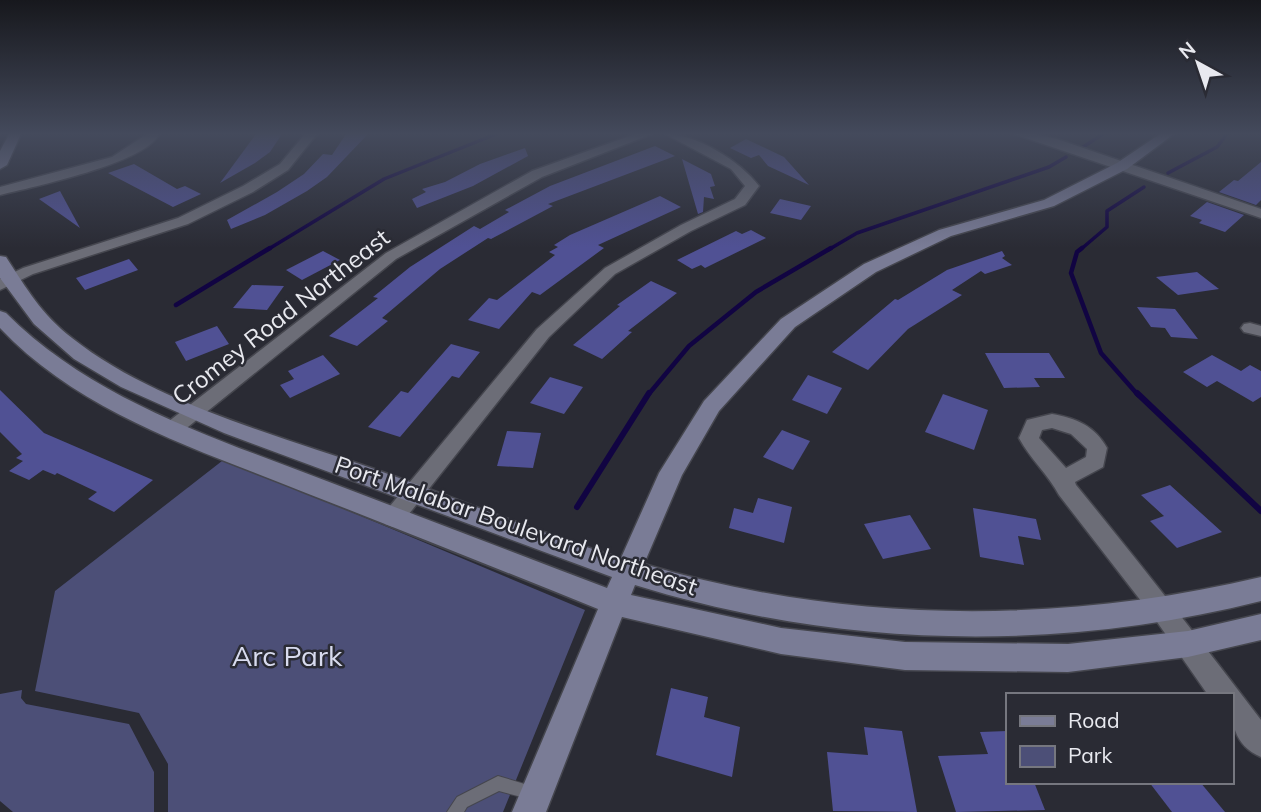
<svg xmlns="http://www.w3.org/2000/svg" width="1261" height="812" font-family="Mulish,sans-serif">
<rect width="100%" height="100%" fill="#2a2b34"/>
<g fill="#4c4f77">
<path d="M231,454L323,500L585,610L503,812H168V764L139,713L35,691L55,591Z"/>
<path d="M22,690L21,698L26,704L129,724L154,772V812H13L0,801V694Z"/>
</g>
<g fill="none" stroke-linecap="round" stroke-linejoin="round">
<g stroke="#110442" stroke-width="3.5">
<path d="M1083,147L1103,134"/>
<path d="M1168,173L1217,147L1227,134"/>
<path d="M267,250L384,179L496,134"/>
<path d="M828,250L857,233L1049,167L1066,157"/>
<path d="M1080,250L1107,227V211L1144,187"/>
</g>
<g stroke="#110442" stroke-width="4.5">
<path d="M1082,248L1077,252L1071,273L1101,353L1138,395"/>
<path d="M176,305L270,248"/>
<path d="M648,395L689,346L756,292L831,248"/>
</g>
<g stroke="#110442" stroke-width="6">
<path d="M1137,393L1261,511"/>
<path d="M577,507L649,393"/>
</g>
</g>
<g fill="#505194">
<path d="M256,134H282L270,152L255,163L220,183Z"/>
<path d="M346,134H368L327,177L307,191L265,215L231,229L227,220L277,192L304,174L323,154L332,155Z"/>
<path d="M746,139L784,157L809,185L768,166L759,155L751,158L730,148Z"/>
<path d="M655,146L675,156L548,204L553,206L491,239L488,238L440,269L382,318L388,321L357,346L329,336L378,298L373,297L410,267L474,226L480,229L509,212L505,210L550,186Z"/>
<path d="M525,148L528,156L473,186L417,208L412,199L426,192L422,189L445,182L480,164Z"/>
<path d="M682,159L711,174L715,186L710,187L714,199L704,197L703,212L698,214Z"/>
<path d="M1261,162V200L1256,205L1219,192L1234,180L1238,181Z"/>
<path d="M134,164L177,189L185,186L201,194L173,207L108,173Z"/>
<path d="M60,191L80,228L39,199Z"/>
<path d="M660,196L681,207L598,245L604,248L540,295L532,292L499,329L468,320L489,298L497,300L555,255L549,252L558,247L554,245L570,235Z"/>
<path d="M780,199L811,206L801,220L770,213Z"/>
<path d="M1207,202L1244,215L1225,232L1199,223L1202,220L1190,216Z"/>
<path d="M751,230L766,238L705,268L701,265L692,269L677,260L736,231L742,234Z"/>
<path d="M323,251L340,260L302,280L286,270Z"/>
<path d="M1002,251L1005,256L1002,258L1012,265L985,274L981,271L952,290L962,295L908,329L868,370L832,352L895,299L898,300L947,270Z"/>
<path d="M129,259L138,270L85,290L76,278Z"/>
<path d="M1197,272L1219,289L1178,295L1156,277Z"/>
<path d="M651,281L677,293L628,331L632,332L602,359L573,345L620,306L617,305Z"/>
<path d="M252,285L284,286L267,310L233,308Z"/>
<path d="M1137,307L1175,309L1198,339L1171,337L1165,328L1151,327Z"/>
<path d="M217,326L229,344L186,361L175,342Z"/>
<path d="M451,344L480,352L459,378L452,376L400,437L368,427L401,391L408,393Z"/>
<path d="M985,353H1049L1065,378H1034L1040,387L1004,388Z"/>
<path d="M323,355L340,374L290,398L280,385L294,379L288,371Z"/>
<path d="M1212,355L1241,371L1250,365L1261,371V397L1253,402L1217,381L1207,387L1183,372Z"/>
<path d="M808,375L842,388L827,414L792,400Z"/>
<path d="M550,377L583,387L564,414L530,403Z"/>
<path d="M0,390L44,433L153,480L114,512L88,499L97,492L57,473L55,475L43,470L29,480L9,471L23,461L16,458L22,454L0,432Z"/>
<path d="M943,394L988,410L974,450L925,432Z"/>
<path d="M782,430L810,441L793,470L763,457Z"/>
<path d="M507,431L541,433L533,468L497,466Z"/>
<path d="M1170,485L1222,532L1177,548L1150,521L1164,516L1141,495Z"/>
<path d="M758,498L792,507L784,543L729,528L734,508L753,513Z"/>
<path d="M973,508L1036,519L1041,540L1018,536L1024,565L980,557Z"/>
<path d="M910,515L931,549L883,559L864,524Z"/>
<path d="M671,688L708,697L704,717L740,727L732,777L656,755Z"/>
<path d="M864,727L902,731L917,812L833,811L827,752L868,755Z"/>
<path d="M1007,731V782H1034L1045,810L956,812L938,756L988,754L980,732Z"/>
<path d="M1149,782H1200L1225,812H1172Z"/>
</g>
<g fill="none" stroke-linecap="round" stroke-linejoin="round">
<g stroke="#45464e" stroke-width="2">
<path id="lane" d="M498,776L538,788L540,793L538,798L533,800L499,791L467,807L464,812H447L457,797Z"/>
</g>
<g stroke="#45464e" stroke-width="3">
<g id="street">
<path d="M147,134H159C147,163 32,187 0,195V187L112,157Z"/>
<path d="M305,134H317L288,170L253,192L188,224L33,274L0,290V279L23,268L178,218L243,186L280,164Z"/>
<path d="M635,134H652L542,177L396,259L178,435L171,437L164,435L161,430L164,425L386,253L532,171Z"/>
<path d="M665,134C697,134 740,161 759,186L745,205L691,231L615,274L549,337L401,524L393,527L385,524L382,518L385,512L537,329L605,268L681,225L735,199L745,186L731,169Z"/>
<path d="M1014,134H1035L1057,139L1261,209V218Z"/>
<path d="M1250,323L1261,326V336L1244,332L1241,328L1244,324Z"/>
<path d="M1052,414C1076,418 1095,426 1107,448L1103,467L1075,482L1076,485C1139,562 1201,641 1261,720V757C1233,745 1231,721 1231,695H1208L1155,619L1059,495C1048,474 1030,459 1019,438L1027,420ZM1052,428L1071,434L1087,449L1086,457L1066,468L1039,438L1042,430Z"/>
</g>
</g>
<g stroke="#45464e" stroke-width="3">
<g id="secondary">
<path d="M9,134H21L7,165L0,169V151Z"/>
<path d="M1160,134H1174L1127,169L1054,206L951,236L876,272L795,327L719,411L682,475L644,564C844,624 1059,625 1261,577V601C1055,653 838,648 635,585L631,595L781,628L905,642L1068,644L1188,631L1261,614V640L1188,657L1068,672L905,670L781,654L622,617L546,812H512L598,609C501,570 404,531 306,493C200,450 81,414 0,328V311L6,313C93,400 212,437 324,480C418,516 513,552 607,588L612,577L224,433L121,387L74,359L34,324L0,278V256L6,257C27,289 41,314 72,338C154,403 280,436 377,470C459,499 538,533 621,558L659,473L704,401L781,319L864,264L939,230L1044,200L1117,163Z"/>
</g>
</g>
<use href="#lane" fill="#6c6d77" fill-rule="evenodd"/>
<use href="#street" fill="#6c6d77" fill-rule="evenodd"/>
<use href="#secondary" fill="#7a7c96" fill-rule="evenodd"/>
</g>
<linearGradient id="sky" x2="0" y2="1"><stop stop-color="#17181d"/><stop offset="0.54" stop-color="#444a5c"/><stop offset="1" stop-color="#444a5c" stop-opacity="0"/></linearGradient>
<rect width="1261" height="248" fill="url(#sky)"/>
<g text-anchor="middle" stroke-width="5" stroke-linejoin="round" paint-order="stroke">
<g font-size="24" fill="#e8e9ef" stroke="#2a2b34">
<text transform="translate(281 317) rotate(-38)" y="8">Cromey Road Northeast</text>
<text transform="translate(516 526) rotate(19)" y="8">Port Malabar Boulevard Northeast</text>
</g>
<g font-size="28" fill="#d8dbee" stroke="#2a2b34">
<text x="287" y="666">Arc Park</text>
</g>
</g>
<rect x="1006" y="693" width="228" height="91" fill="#2a2b34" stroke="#76777f" stroke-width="2"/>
<rect x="1020" y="716" width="35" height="10" fill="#7a7c96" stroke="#76777f" stroke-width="2"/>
<text x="1068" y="728" font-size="21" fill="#e8e9ef">Road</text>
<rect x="1020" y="746" width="35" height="21" fill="#4c4f77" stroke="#76777f" stroke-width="2"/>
<text x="1068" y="763" font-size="21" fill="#e8e9ef">Park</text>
<g transform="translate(1198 63) rotate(320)" stroke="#2a2b34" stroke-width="5" paint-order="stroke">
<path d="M0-5L12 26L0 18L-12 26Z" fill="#e8e9ef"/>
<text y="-10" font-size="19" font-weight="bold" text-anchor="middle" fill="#e8e9ef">N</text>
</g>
</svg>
